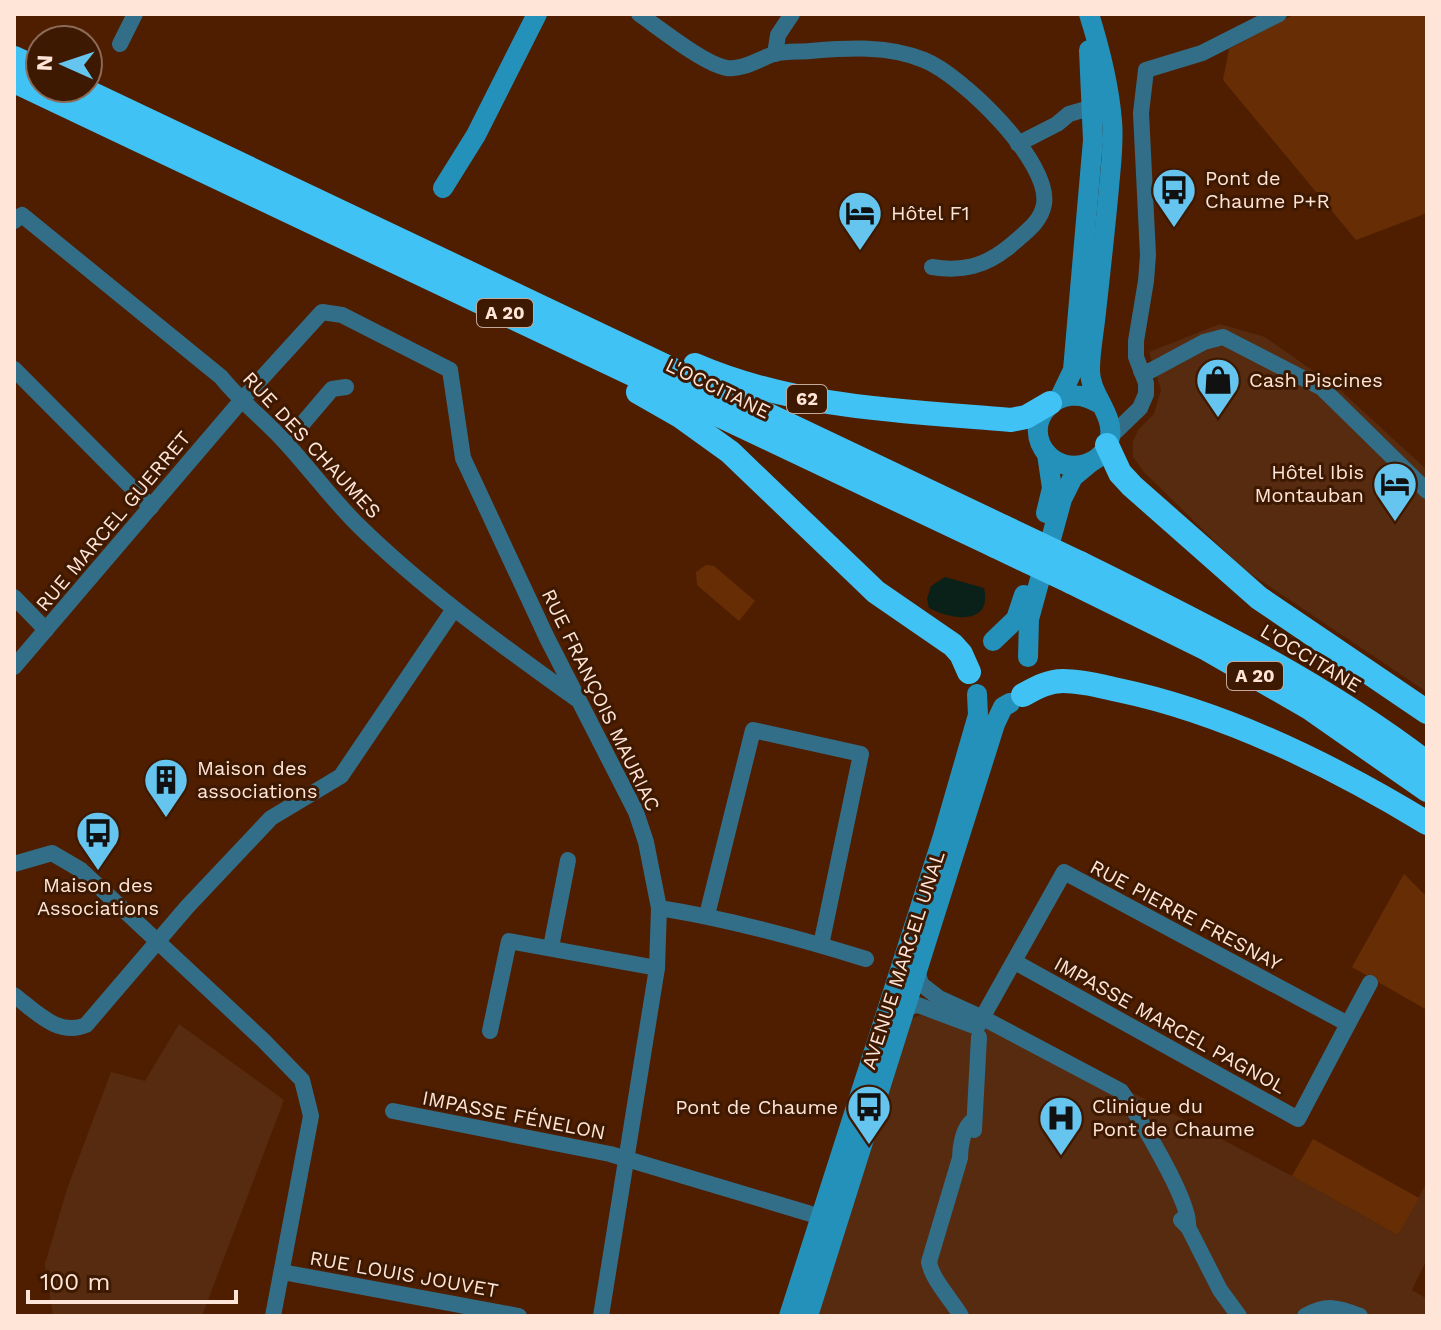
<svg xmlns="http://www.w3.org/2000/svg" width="1441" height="1330" font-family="'Work Sans',sans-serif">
<rect width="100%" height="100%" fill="#4f1e00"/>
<g fill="#562b10">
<path d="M1220,324L1265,337L1339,389L1427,470V692L1242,568L1144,472L1133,457V442L1138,430L1154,414L1161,390L1149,352Z"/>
<path d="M920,1015L971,1030L985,1024L1022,1035L1292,1176L1398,1235L1427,1182V1259L1412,1290L1427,1299V1316H817L909,1020Z"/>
<path d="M179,1024L284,1100L202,1316H53L45,1264L67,1189L111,1072L145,1081Z"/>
</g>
<g fill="#672e06">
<path d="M1295,14H1427V213L1356,240L1223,80L1229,49Z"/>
<path d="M706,565L714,566L755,601L739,621L697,585L696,572Z"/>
<path d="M1404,874L1427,897V1010L1352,967Z"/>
<path d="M1313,1139L1419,1198L1398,1235L1292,1176Z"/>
</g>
<path fill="#0a2119" d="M945,577L984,588C993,626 951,620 929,608L927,599L931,586Z"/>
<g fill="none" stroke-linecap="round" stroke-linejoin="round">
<g stroke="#336e88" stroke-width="16">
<path d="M639,14C658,27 705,65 727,68C743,70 759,59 774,54C785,51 798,52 810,51C848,48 888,45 924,60C962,75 1051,162 1044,204C1041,223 1023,234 1010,246C986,266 963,272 932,267"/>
<path d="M120,44L135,14"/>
<path d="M775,54L778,35L792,14"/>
<path d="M1018,144L1057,124L1069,114L1093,107"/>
<path d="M14,221L22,215L221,377C240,401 264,419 285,442C309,468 331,498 357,524C423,589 500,644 575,698"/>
<path d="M14,369L151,507"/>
<path d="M1141,371H1150L1204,342L1223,337L1322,388L1427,491"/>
<path d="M1110,437L1140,408L1146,394V383L1136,357V341L1146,281L1148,255L1141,113L1146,70L1202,53L1279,14"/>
<path d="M286,443L332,389L346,387"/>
<path d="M14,597L46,630"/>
<path d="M14,667L241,401L322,312L342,315L450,370L463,458L547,638L636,812L646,842L659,908L657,968L601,1316"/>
<path d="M14,864L52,853L81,870L263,1040L302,1080L311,1116L273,1316"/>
<path d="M659,908C730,919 798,938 866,959"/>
<path d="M707,915L753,730L861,754L821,945"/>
<path d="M551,947L568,860"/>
<path d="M917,970L921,984L939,998L983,1018L1121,1091C1137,1114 1192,1203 1188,1227"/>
<path d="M14,995C35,1011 58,1037 86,1025L187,907L271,818L341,776L454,609"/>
<path d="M905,1008L918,1005L977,1027"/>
<path d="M1348,1024L1370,983"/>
<path d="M977,1027L1064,872L1348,1024L1298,1119L1015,962"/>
<path d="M490,1031L509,941L657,968"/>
<path d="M393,1111L610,1154L821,1217L828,1222"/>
<path d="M974,1130L979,1037"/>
<path d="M1181,1220L1188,1227L1220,1290L1239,1316"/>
<path d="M282,1272L519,1316"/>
<path d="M961,1316C952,1300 932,1280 929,1262L960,1158C960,1147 963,1128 972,1121"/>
<path d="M1305,1316C1326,1304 1338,1307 1360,1316"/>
</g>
<g stroke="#2491bb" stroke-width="20">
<path d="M1089,14C1100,49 1109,84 1112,121C1114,143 1111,165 1109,187C1105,232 1100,276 1095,321C1093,337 1090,353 1090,369C1089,394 1114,413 1110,437C1105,466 1067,475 1048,455C1018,422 1060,378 1098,403"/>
<path d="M443,188L476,135L537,14"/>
<path d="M1060,397L1073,370L1093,140L1089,50"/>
<path d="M1046,513L1052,488L1047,454"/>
<path d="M993,641L1016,619L1024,595"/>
<path d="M1028,657L1029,619L1062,499L1073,477L1091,462"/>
<path d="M789,1316L943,836L978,715L977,694"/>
<path d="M808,1316L995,724L1003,707L1010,703"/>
</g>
<g stroke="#40c2f5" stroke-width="24">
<path d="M14,58L40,70"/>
<path d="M14,81L995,546"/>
<path d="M80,88L1004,527"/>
<path d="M695,365C794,408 905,411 1011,420L1026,417L1050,403"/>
<path d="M638,392L680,416L730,452L876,592L953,645L961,654L969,672"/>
<path d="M1107,445L1120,473L1132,486L1259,598L1427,712"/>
<path d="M1080,563C1200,623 1320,681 1427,763"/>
<path d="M1071,582L1207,649L1308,707L1427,790"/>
<path d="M1023,695C1036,688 1048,681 1063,681C1082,681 1100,686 1118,690C1224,712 1335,767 1427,823"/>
</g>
<g stroke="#40c2f5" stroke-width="24">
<path d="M1004,527L1080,563"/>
<path d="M995,546L1071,582"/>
</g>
</g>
<defs>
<g id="bus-pin" transform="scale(2.3)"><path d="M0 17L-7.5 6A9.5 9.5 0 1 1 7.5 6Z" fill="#65c5ee" stroke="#3e1902"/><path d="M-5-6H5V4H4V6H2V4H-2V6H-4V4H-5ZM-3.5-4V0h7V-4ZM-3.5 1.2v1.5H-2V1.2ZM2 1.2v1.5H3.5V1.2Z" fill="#111"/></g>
<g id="hotel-pin" transform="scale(2.3)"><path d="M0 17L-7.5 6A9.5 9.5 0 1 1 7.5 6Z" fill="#65c5ee" stroke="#3e1902"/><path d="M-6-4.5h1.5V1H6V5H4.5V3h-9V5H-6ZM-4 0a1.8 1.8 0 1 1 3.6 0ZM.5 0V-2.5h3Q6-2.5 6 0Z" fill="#111"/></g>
<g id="shop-pin" transform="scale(2.3)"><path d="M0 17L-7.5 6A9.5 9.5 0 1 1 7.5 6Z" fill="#65c5ee" stroke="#3e1902"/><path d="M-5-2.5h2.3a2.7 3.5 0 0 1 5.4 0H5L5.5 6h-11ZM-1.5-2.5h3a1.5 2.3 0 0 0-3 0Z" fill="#111"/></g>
<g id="building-pin" transform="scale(2.3)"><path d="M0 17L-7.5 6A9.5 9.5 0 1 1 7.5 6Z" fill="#65c5ee" stroke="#3e1902"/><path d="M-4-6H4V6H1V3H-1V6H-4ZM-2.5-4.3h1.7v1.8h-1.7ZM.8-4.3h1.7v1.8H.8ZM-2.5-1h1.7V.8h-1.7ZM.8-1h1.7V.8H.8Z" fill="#111"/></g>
<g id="hospital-pin" transform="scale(2.3)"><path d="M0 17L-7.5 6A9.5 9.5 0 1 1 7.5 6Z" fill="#65c5ee" stroke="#3e1902"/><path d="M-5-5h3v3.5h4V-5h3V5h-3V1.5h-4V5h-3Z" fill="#111"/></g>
</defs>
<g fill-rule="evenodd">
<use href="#bus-pin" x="1174" y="190"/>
<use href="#hotel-pin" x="860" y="213"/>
<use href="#shop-pin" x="1218" y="380"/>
<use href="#hotel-pin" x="1395" y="484"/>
<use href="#building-pin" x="166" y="780"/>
<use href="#bus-pin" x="98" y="833"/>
<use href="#bus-pin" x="869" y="1107"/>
<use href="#hospital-pin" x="1061" y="1118"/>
</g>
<g text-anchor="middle" stroke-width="6" stroke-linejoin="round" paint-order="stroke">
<g fill="#3e1902" stroke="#c5a898" stroke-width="2">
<rect x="477" y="299" width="56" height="28" rx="6"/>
<rect x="787" y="385" width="40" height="28" rx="6"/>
<rect x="1227" y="662" width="56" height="28" rx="6"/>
</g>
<g font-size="18" font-weight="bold" fill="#ffe5d8">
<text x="505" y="319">A 20</text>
<text x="807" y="405">62</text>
<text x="1255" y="682">A 20</text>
</g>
<g font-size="20" fill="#ffe5d8" stroke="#3e1902" text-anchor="start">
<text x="1205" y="185">Pont de<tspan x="1205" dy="23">Chaume P+R</tspan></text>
<text x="891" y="220">Hôtel F1</text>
<text x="1249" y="387">Cash Piscines</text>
<text x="1364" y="479" text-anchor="end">Hôtel Ibis<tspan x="1364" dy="23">Montauban</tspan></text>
<text x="197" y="775">Maison des<tspan x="197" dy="23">associations</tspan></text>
<text x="98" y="892" text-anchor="middle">Maison des<tspan x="98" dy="23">Associations</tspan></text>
<text x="1092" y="1113">Clinique du<tspan x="1092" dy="23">Pont de Chaume</tspan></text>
<text x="838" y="1114" text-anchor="end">Pont de Chaume</text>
</g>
<g font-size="20" fill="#ffe5d8" stroke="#3e1902">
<text transform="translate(718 388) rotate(26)" y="7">L'OCCITANE</text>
<text transform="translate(312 445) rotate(47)" y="7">RUE DES CHAUMES</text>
<text transform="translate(113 521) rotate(-50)" y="7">RUE MARCEL GUERRET</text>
<text transform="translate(1311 658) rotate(31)" y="7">L'OCCITANE</text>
<text transform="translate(601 700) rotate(64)" y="7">RUE FRANÇOIS MAURIAC</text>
<text transform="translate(1186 915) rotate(28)" y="7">RUE PIERRE FRESNAY</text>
<text transform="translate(903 960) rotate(-72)" y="7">AVENUE MARCEL UNAL</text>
<text transform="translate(1170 1025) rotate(29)" y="7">IMPASSE MARCEL PAGNOL</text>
<text transform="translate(514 1115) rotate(11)" y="7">IMPASSE FÉNELON</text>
<text transform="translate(404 1274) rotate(10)" y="7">RUE LOUIS JOUVET</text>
</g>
</g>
<rect width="1441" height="1330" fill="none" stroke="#ffe5d8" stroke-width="32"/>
<g transform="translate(64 64) rotate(273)"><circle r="38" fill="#3e1902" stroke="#8b6b58" stroke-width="2"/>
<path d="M0-6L14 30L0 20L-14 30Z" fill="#65c5ee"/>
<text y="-12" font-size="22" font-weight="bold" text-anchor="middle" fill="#ffe5d8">N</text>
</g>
<path d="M28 1290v12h208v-12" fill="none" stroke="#ffe5d8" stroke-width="4"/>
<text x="40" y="1290" font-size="24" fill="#ffe5d8" stroke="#3e1902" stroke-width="6" paint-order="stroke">100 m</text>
</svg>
